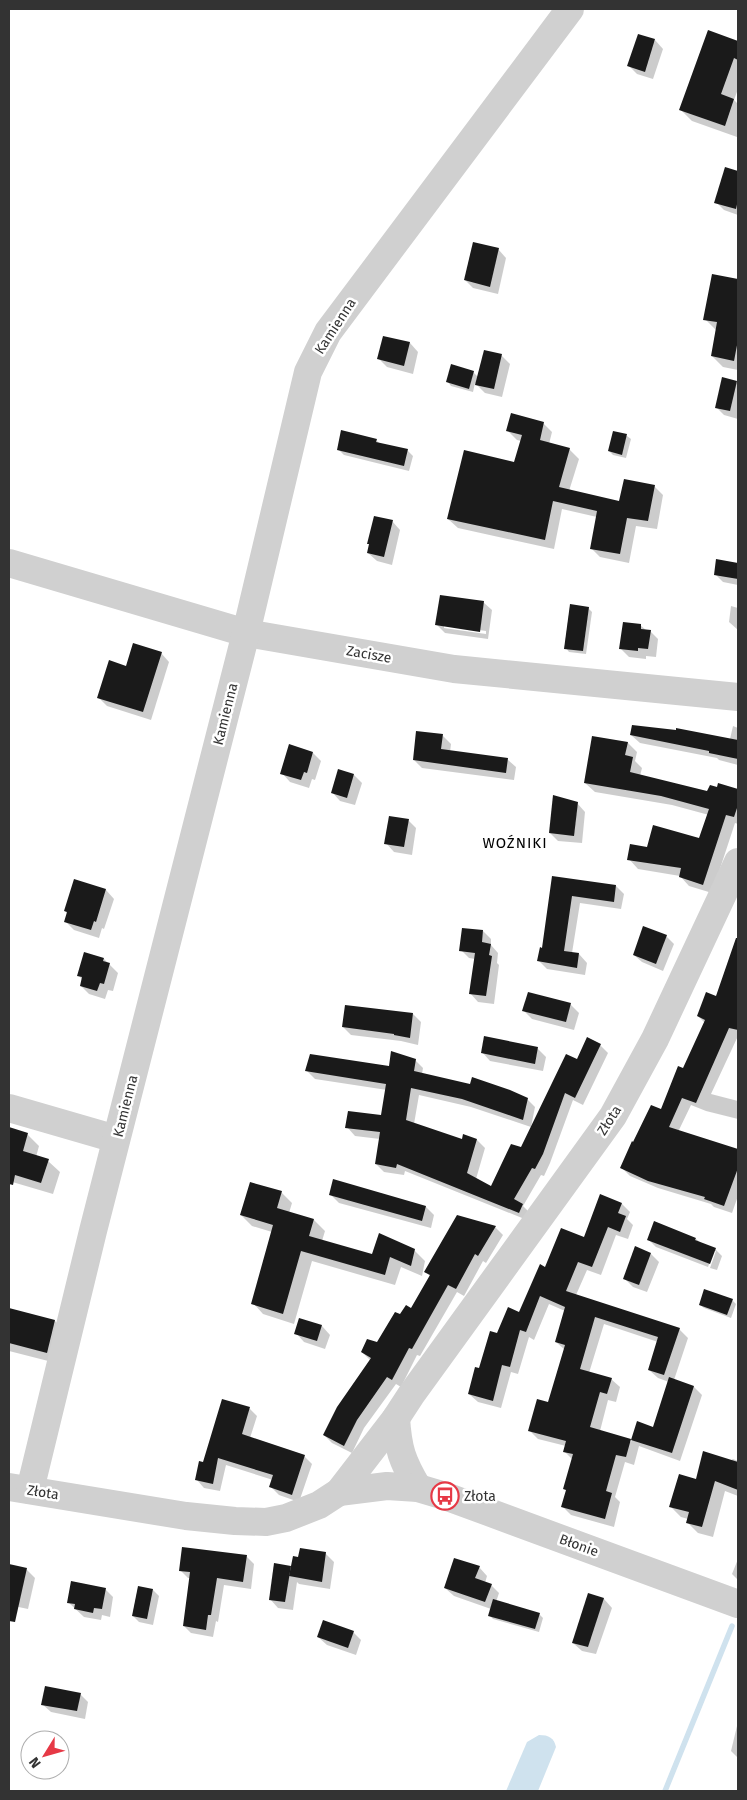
<svg xmlns="http://www.w3.org/2000/svg" width="747" height="1800" font-family="'Fira Sans',sans-serif">
<rect width="100%" height="100%" fill="#fff"/>
<path fill="#cfe2ee" d="M539,1735C549,1735 554,1738 556,1747L538,1791H506L527,1742Z"/>
<g fill="#0003" fill-rule="evenodd">
<path d="M708,32L738,43V89L734,100L738,104V132L737,137L692,121L681,110Z"/>
<path d="M655,40L663,49L653,79L637,74L629,66Z"/>
<path d="M726,168L738,172V215L724,210L716,202Z"/>
<path d="M498,249L506,258L498,294L473,288L465,280Z"/>
<path d="M713,275L738,280V370L723,367L712,356L716,330L705,319Z"/>
<path d="M384,337L410,343L418,352L413,374L387,367L379,359Z"/>
<path d="M501,355L510,364L502,397L485,393L475,383L473,392L451,386L448,382L473,372L479,378Z"/>
<path d="M736,382L738,384V419L724,415L716,407Z"/>
<path d="M543,423L552,432L549,444L569,449L579,459L569,491L620,503L654,486L663,495L657,529L636,526L629,563L600,557L591,548L597,517L562,509L554,549L458,528L448,519L515,464L521,441L517,440L507,430Z"/>
<path d="M614,432L627,436L631,439L626,458L613,455L609,451Z"/>
<path d="M376,440L380,444L407,450L413,456L409,471L344,455L338,449Z"/>
<path d="M392,521L400,530L392,565L377,561L368,553Z"/>
<path d="M717,561L738,564V585L723,582L715,574Z"/>
<path d="M483,602L492,610L488,639L445,633L437,625ZM444,625L486,631V634L444,628Z"/>
<path d="M731,606L738,608V630L729,622Z"/>
<path d="M588,608L592,612L586,654L569,652L566,648Z"/>
<path d="M640,625L646,630L650,631L658,639L656,657L646,656V659L629,657L621,649Z"/>
<path d="M161,653L169,662L151,720L107,706L99,698L127,667Z"/>
<path d="M733,726L738,728V765L719,760L717,758L640,743L631,735L730,739Z"/>
<path d="M443,736L451,744L450,752L507,759L516,767L514,780L422,768L414,760Z"/>
<path d="M593,738L628,743L637,752L635,761L642,768L640,776L708,793L718,789L719,785L738,790V824L735,823L712,893L689,886L680,876L638,869L629,859L648,849L700,840L709,815L672,805L595,792L585,783Z"/>
<path d="M313,753L321,761L315,780L312,779L309,788L290,782L282,773Z"/>
<path d="M354,775L362,783L355,805L340,801L332,792Z"/>
<path d="M577,803L585,812L582,843L558,841L550,833Z"/>
<path d="M408,820L416,828L412,855L394,852L386,843Z"/>
<path d="M553,878L616,886L624,894L621,909L580,903L572,953L579,954L587,963L585,975L547,969L539,961L543,949Z"/>
<path d="M75,880L106,890L114,899L104,929L102,928L99,938L74,930L66,922L68,914L65,911Z"/>
<path d="M483,931L491,939V945L498,953L497,963L499,965L494,1004L478,1002L470,993L475,959L469,958L461,950Z"/>
<path d="M666,936L674,944L663,971L642,962L634,955Z"/>
<path d="M731,956L738,959V1036L711,1094L738,1101V1119L706,1111L691,1105L678,1132L738,1151V1196L732,1213L714,1207L711,1204L658,1188L630,1176L622,1168L662,1111L684,1070L705,1023L698,1016L716,998Z"/>
<path d="M104,959L118,973L113,991L108,990L105,999L89,994L81,986L83,980L79,976Z"/>
<path d="M528,994L571,1005L579,1013L574,1030L532,1019L524,1011Z"/>
<path d="M413,1014L421,1022L418,1045L401,1041L351,1035L343,1027Z"/>
<path d="M600,1045L608,1053L583,1105L573,1100L550,1163L544,1176L541,1175L523,1206L530,1213L527,1220L405,1171L404,1175L384,1172L376,1164L380,1139L355,1136L347,1127L382,1116L387,1090L315,1079L307,1071L390,1068L415,1060L423,1068L422,1074L527,1099L535,1107L531,1127L471,1107L419,1095L414,1124L463,1141L477,1140L485,1148L476,1179L492,1188L522,1149L577,1061Z"/>
<path d="M537,1048L546,1057L543,1071L490,1061L482,1052Z"/>
<path d="M9,1129L27,1134L39,1146L36,1157L48,1161L60,1172L53,1194L9,1181Z"/>
<path d="M281,1192L292,1203L289,1213L314,1220L325,1231L322,1241L373,1256L414,1250L425,1261L422,1276L401,1267L395,1285L312,1261L294,1324L263,1314L253,1303L272,1232L252,1226L241,1215Z"/>
<path d="M331,1195L426,1207L434,1215L431,1228L339,1203Z"/>
<path d="M601,1196L622,1204L630,1212L627,1219L633,1225L628,1239L616,1235L601,1275L587,1270L576,1295L679,1329L688,1338L674,1380L694,1387L702,1395L680,1461L639,1446L634,1465L625,1462L615,1497L620,1502L614,1527L571,1515L563,1507L573,1460L564,1451L566,1446L538,1439L529,1430L549,1404L565,1350L556,1342L565,1311L549,1304L534,1340L529,1337L518,1374L511,1372L501,1408L478,1402L469,1394L498,1335L519,1313L546,1268L584,1238ZM604,1324L658,1342L649,1370L658,1378L669,1382L653,1428L638,1423L631,1442L600,1431L608,1400L616,1402L620,1387L611,1379L589,1373Z"/>
<path d="M495,1227L503,1235L486,1263L483,1261L464,1296L457,1292L420,1356L417,1355L401,1387L396,1384L364,1428L352,1453L332,1443L324,1435L370,1360L362,1352L377,1343L401,1316L412,1310L431,1277L426,1272Z"/>
<path d="M696,1239L701,1243L715,1249L722,1256L717,1270L710,1268L716,1251H714L708,1267L656,1247L649,1240Z"/>
<path d="M651,1254L659,1262L647,1292L633,1287L625,1279Z"/>
<path d="M732,1300L736,1304L731,1318L704,1308L700,1305Z"/>
<path d="M9,1309L55,1321L67,1333L60,1364L9,1351Z"/>
<path d="M322,1326L330,1335L325,1349L304,1342L296,1333Z"/>
<path d="M223,1401L250,1409L257,1416L250,1438L304,1456L312,1464L299,1502L279,1495L271,1487L273,1480L226,1465L220,1491L204,1488L197,1480L204,1464Z"/>
<path d="M733,1459L738,1461V1496L725,1491L713,1537L698,1533L687,1522L688,1519L681,1517L671,1507L697,1480Z"/>
<path d="M325,1553L334,1562L330,1589L299,1584L297,1582L293,1610L278,1608L270,1599L290,1567Z"/>
<path d="M246,1556L254,1564L251,1589L224,1585L218,1622L216,1621L213,1637L191,1633L184,1626L191,1578H188L180,1570Z"/>
<path d="M738,1559V1580L732,1574Z"/>
<path d="M9,1565L26,1569L35,1578L28,1609L9,1605Z"/>
<path d="M479,1567L487,1576L485,1583L491,1585L499,1593L496,1602L539,1614L543,1618L539,1632L493,1619L489,1615L491,1609L454,1596L445,1588Z"/>
<path d="M105,1589L113,1597L110,1617L102,1615L101,1620L84,1617L68,1602Z"/>
<path d="M153,1590L159,1596L153,1625L139,1622L133,1616Z"/>
<path d="M589,1595L604,1599L612,1608L596,1654L582,1651L573,1643Z"/>
<path d="M353,1632L361,1640L356,1655L327,1645L318,1637Z"/>
<path d="M80,1694L88,1702L85,1719L51,1712L42,1704Z"/>
<path d="M737,1726H738V1758L731,1751Z"/>
</g>
<g fill="none" stroke-linecap="round" stroke-linejoin="round">
<path stroke="#cfe2ee" stroke-width="5.5" d="M665,1791L732,1626"/>
</g>
<g fill="#1a1a1a">
<path d="M708,30L738,41V60L734,58L721,94L734,99L725,126L679,110Z"/>
<path d="M638,34L655,39L645,72L627,66Z"/>
<path d="M725,167L738,171V200L736,209L714,203Z"/>
<path d="M473,242L499,248L490,287L464,280Z"/>
<path d="M712,274L738,279V340L734,361L711,356L717,322L703,320Z"/>
<path d="M383,336L410,342L404,366L377,359Z"/>
<path d="M484,350L502,354L494,389L475,385Z"/>
<path d="M451,364L474,371L469,389L446,382Z"/>
<path d="M722,377L737,381L730,411L715,408Z"/>
<path d="M511,413L544,422L540,440L570,448L559,487L619,501L624,479L655,485L648,521L627,518L620,554L590,549L597,511L553,501L545,540L447,519L464,450L514,462L522,435L506,431Z"/>
<path d="M341,430L377,439L376,442L408,449L404,466L337,450Z"/>
<path d="M613,431L627,434L622,455L608,451Z"/>
<path d="M374,516L393,520L384,557L367,553L369,544H367Z"/>
<path d="M716,559L738,563V579L714,575Z"/>
<path d="M440,595L484,601L480,632L435,625Z"/>
<path d="M570,604L589,607L583,651L564,649Z"/>
<path d="M623,622L641,624V629L651,630L648,649L638,648V651L619,649Z"/>
<path d="M133,643L162,652L143,712L97,698L109,660L126,666Z"/>
<path d="M632,725L676,730V728L738,740V759L709,753V751L630,735Z"/>
<path d="M416,731L443,734L441,749L508,758L506,773L413,760Z"/>
<path d="M592,736L628,742L625,755L633,757L630,772L707,791L710,785L717,787L718,783L738,789V805L734,817L726,815L703,885L679,877L681,868L627,860L630,844L647,847L653,825L699,838L709,809L661,796L584,783Z"/>
<path d="M289,744L313,752L307,773L304,772L301,780L280,774Z"/>
<path d="M338,769L354,774L347,798L331,793Z"/>
<path d="M553,795L578,802L574,836L549,833Z"/>
<path d="M389,816L409,819L404,847L384,844Z"/>
<path d="M552,876L616,885L614,902L572,896L564,951L579,953L577,968L537,961L540,947L542,948Z"/>
<path d="M74,879L106,889L96,922L94,921L91,930L64,922L67,912L64,911Z"/>
<path d="M643,926L667,935L656,964L633,955Z"/>
<path d="M462,928L483,930L482,942L491,944L489,955L492,956L486,996L469,994L475,953L459,951Z"/>
<path d="M736,938H738V1030L729,1028L696,1103L682,1098L669,1127L738,1149V1168L724,1206L704,1199L705,1197L648,1181L620,1168L632,1141L633,1142L651,1105L661,1109L678,1066L683,1068L705,1020L697,1016L706,992L716,996Z"/>
<path d="M84,952L104,958L103,961L110,963L104,984L100,983L97,991L80,986L82,977L77,976Z"/>
<path d="M528,992L571,1003L566,1022L522,1011Z"/>
<path d="M345,1005L413,1013L410,1038L394,1035V1034L342,1027Z"/>
<path d="M484,1036L538,1047L535,1064L481,1053Z"/>
<path d="M587,1037L601,1044L575,1098L565,1093L543,1154L535,1169L532,1168L514,1199L523,1204L519,1213L397,1164L396,1168L375,1164L380,1132L345,1128L348,1111L381,1115L386,1084L305,1071L310,1054L389,1066L391,1051L416,1059L414,1071L470,1084L472,1077L510,1090L528,1098L523,1120L462,1099L411,1088L406,1120L462,1139L463,1134L477,1139L467,1173L491,1186L511,1144L521,1147L566,1054L577,1059Z"/>
<path d="M9,1127L28,1133L23,1151L49,1159L41,1183L15,1175L13,1185L9,1184Z"/>
<path d="M333,1179L426,1206L422,1221L329,1195Z"/>
<path d="M250,1182L282,1191L277,1208L314,1219L309,1236L372,1254L379,1233L415,1249L411,1266L390,1257L385,1275L301,1251L283,1314L251,1304L273,1225L240,1215Z"/>
<path d="M600,1194L622,1203L618,1213L626,1216L620,1232L608,1227L592,1267L578,1262L566,1291L680,1328L664,1375L648,1370L658,1337L595,1317L580,1369L612,1378L607,1394L600,1392L590,1427L631,1439L626,1457L616,1455L606,1491L612,1493L605,1519L561,1507L566,1490L563,1489L573,1454L563,1452L566,1441L528,1431L537,1399L548,1402L565,1345L555,1342L565,1307L540,1296L526,1332L520,1330L510,1367L502,1365L493,1401L468,1394L475,1367L479,1368L490,1331L497,1333L508,1307L519,1312L540,1264L545,1267L561,1228L584,1237Z"/>
<path d="M457,1215L496,1226L478,1256L475,1254L456,1289L448,1285L412,1349L409,1348L392,1380L387,1377L357,1420L344,1446L323,1435L337,1407L371,1358L361,1352L367,1339L377,1342L395,1312L400,1314L406,1305L411,1308L430,1275L424,1272Z"/>
<path d="M654,1221L696,1238L695,1240L716,1248L710,1264L647,1240Z"/>
<path d="M635,1246L651,1253L639,1285L623,1279Z"/>
<path d="M704,1289L733,1299L727,1315L699,1305Z"/>
<path d="M9,1308L55,1320L47,1353L9,1343Z"/>
<path d="M299,1318L322,1325L317,1341L294,1334Z"/>
<path d="M669,1377L694,1386L672,1453L631,1440L637,1421L653,1427Z"/>
<path d="M222,1399L250,1407L242,1434L305,1455L292,1495L269,1487L273,1475L218,1458L213,1484L195,1480L199,1461L203,1462Z"/>
<path d="M703,1451L738,1462V1490L715,1481L702,1527L686,1523L689,1512L669,1507L679,1474L696,1479Z"/>
<path d="M182,1547L247,1555L243,1582L217,1578L211,1615H208L206,1630L183,1626L190,1572L179,1571Z"/>
<path d="M300,1548L326,1552L322,1582L289,1576L293,1556L298,1557Z"/>
<path d="M454,1558L480,1566L475,1578L492,1584L485,1602L444,1588Z"/>
<path d="M274,1563L291,1566L285,1602L269,1600Z"/>
<path d="M9,1564L27,1568L15,1622L9,1621Z"/>
<path d="M71,1581L106,1588L102,1609L94,1608L93,1613L74,1609L75,1604L67,1603Z"/>
<path d="M138,1586L153,1589L147,1619L132,1616Z"/>
<path d="M588,1593L604,1598L588,1647L572,1643Z"/>
<path d="M493,1599L540,1613L535,1629L488,1616Z"/>
<path d="M323,1620L354,1631L348,1648L317,1637Z"/>
<path d="M45,1686L81,1693L77,1711L41,1705Z"/>
</g>
<g fill="none" stroke-linecap="round" stroke-linejoin="round">
<g stroke="#d0d0d0" stroke-width="28">
<path d="M9,563L246,633L454,669L738,697"/>
<path d="M9,1108L116,1139"/>
<path d="M396,1418C398,1449 402,1461 418,1488"/>
<path d="M9,1487L186,1516L235,1521L266,1522L286,1518L319,1505L339,1492L396,1418L411,1395L613,1116L655,1039L738,862"/>
<path d="M30,1490L93,1231L246,633L308,372L328,332L570,9"/>
<path d="M339,1492L387,1486L418,1488L445,1496L738,1604"/>
</g>
</g>
<defs>
<g id="bus-ring" transform="scale(1.4375)"><circle r="9.5" fill="#fff" stroke="#e63946" stroke-width="1.5"/><path d="M-5-6H5V4H4V6H2V4H-2V6H-4V4H-5ZM-3.5-4V0h7V-4ZM-3.5 1.2v1.5H-2V1.2ZM2 1.2v1.5H3.5V1.2Z" fill="#e63946"/></g>
</defs>
<g fill-rule="evenodd">
<use href="#bus-ring" x="445" y="1496"/>
</g>
<g text-anchor="middle" stroke-width="5" stroke-linejoin="round" paint-order="stroke">
<g font-size="14" fill="#333" stroke="#fff">
<text transform="translate(335 326) rotate(-57)" y="5">Kamienna</text>
<text transform="translate(369 654) rotate(10)" y="5">Zacisze</text>
<text transform="translate(225 714) rotate(-76)" y="5">Kamienna</text>
<text transform="translate(125 1106) rotate(-76)" y="5">Kamienna</text>
<text transform="translate(609 1120) rotate(-57)" y="5">Złota</text>
<text transform="translate(43 1492) rotate(9)" y="5">Złota</text>
<text transform="translate(579 1545) rotate(20)" y="5">Błonie</text>
</g>
<g font-size="14" fill="#333" stroke="#fff" text-anchor="start">
<text x="464" y="1501">Złota</text>
</g>
<g font-size="15" letter-spacing="1" fill="#000" stroke="#fff">
<text x="515" y="848">WOŹNIKI</text>
</g>
</g>
<rect width="747" height="1800" fill="none" stroke="#333333" stroke-width="20"/>
<g transform="translate(45 1755) rotate(233)"><circle r="24" fill="#ffffff" stroke="#adadad"/>
<path d="M0-4L9 19L0 12L-9 19Z" fill="#e63946"/>
<text y="-8" font-size="14" font-weight="bold" text-anchor="middle" fill="#333333">N</text>
</g>
</svg>
